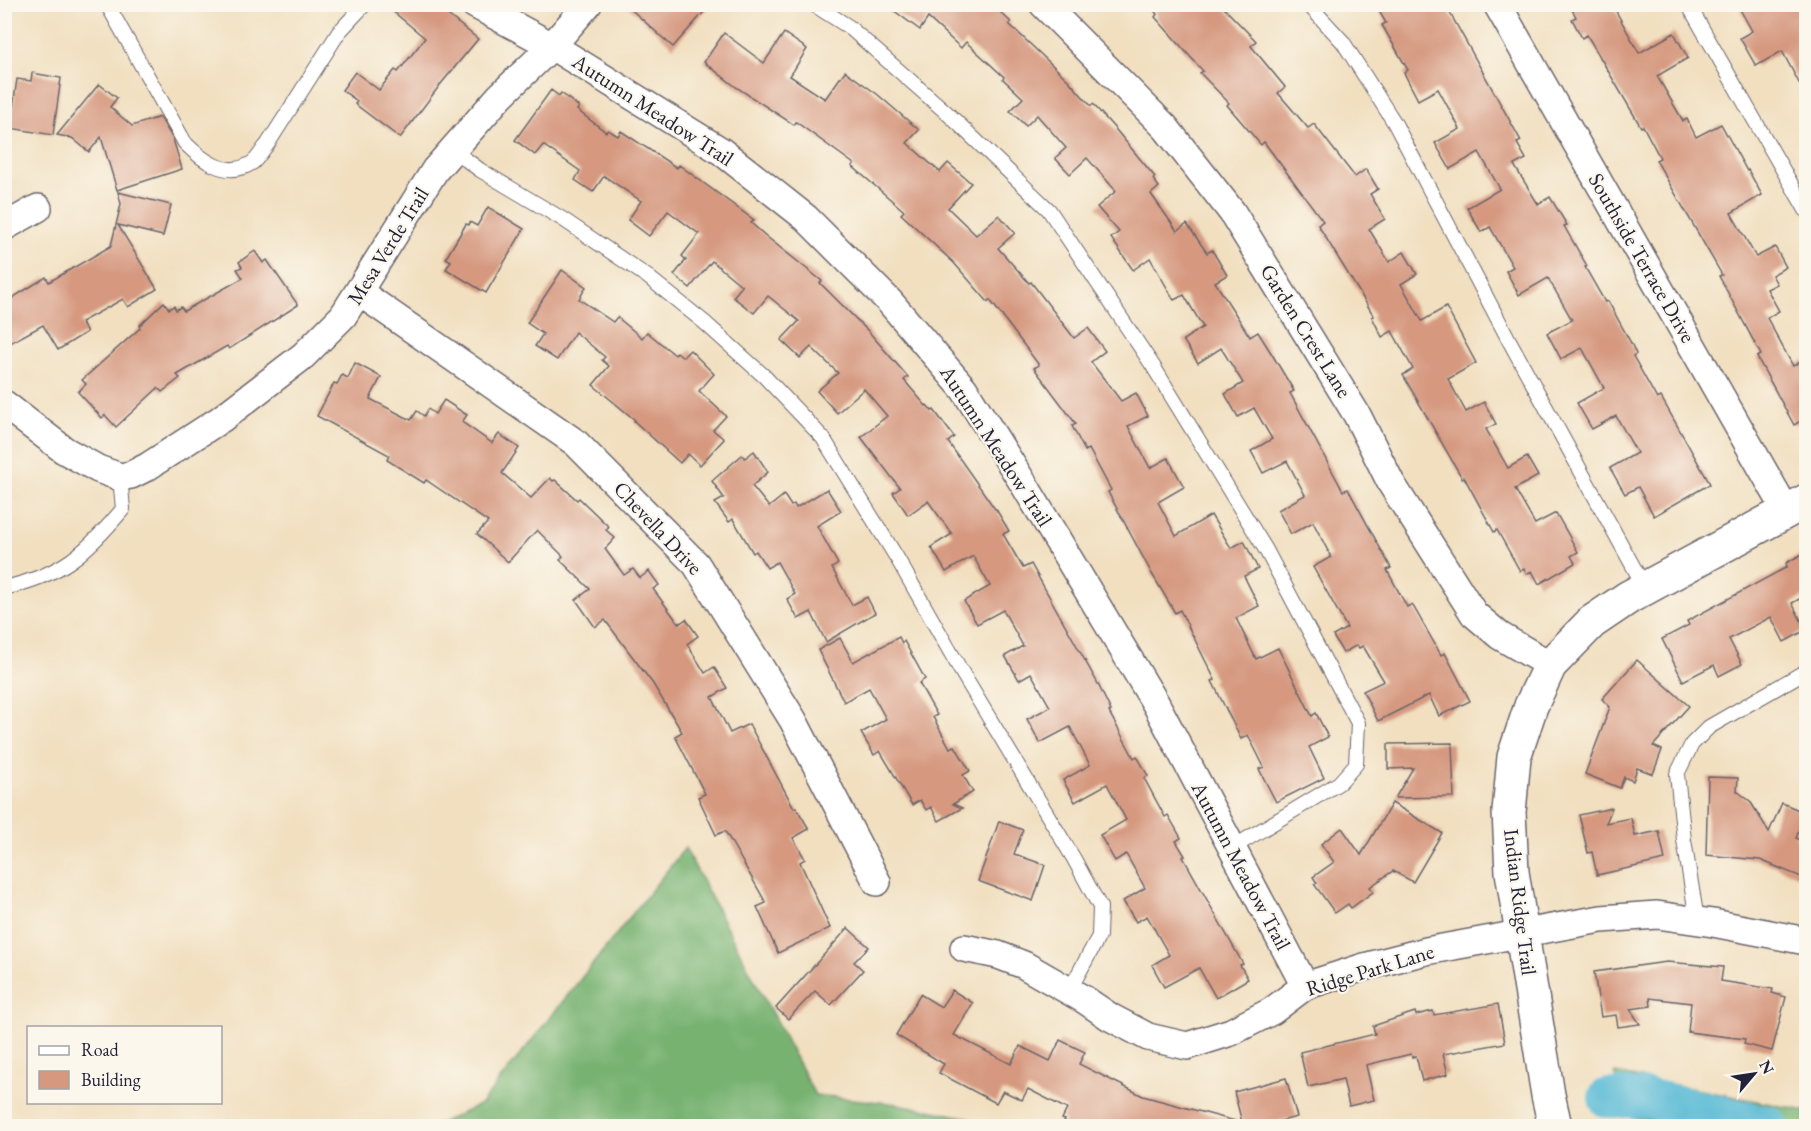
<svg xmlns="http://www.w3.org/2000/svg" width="1811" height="1131" font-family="'EB Garamond',serif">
<rect width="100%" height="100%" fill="#fbf7ec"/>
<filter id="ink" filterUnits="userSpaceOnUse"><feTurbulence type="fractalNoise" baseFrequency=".0167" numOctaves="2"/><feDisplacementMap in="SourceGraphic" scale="12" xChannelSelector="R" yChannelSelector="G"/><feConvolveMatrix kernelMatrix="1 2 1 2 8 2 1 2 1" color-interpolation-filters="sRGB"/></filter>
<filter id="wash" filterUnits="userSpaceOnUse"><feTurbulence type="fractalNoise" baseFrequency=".008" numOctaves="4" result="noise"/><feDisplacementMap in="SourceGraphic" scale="24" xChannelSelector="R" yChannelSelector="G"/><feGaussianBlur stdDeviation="1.35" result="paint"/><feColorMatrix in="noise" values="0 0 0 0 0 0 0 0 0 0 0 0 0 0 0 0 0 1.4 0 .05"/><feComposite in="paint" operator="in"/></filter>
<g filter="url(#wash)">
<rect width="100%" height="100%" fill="#f1dfc0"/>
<g fill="#77b271" stroke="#4c6a56" stroke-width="1.5">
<path d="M685,848L815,1095L898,1104L969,1118L980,1126H435L481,1104Z"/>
<path d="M1615,1073L1806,1111V1126H1688L1623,1116Z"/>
</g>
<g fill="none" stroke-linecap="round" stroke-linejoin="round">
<g stroke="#57b9d6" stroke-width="7">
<path d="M913,1126L919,1122L941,1126"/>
<path d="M1524,1126L1540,1120"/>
</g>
<path stroke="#57b9d6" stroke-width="40" d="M1608,1098H1646L1768,1126"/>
</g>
<g id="blocks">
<g fill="#d69980">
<path d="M384,4H434L478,39L440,85L400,138L355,104L357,101L342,90L355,72L379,90L395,70L398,72L425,38Z"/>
<path d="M625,4H711L673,47Z"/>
<path d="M885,4H991L1011,22L1009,24L1069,81L1091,106L1093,104L1117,131L1155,177L1153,179L1159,187L1151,194L1177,231L1187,224L1207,253L1212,250L1227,275L1215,282L1250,337L1258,332L1273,356L1294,391L1290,393L1343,491L1348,489L1391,568L1387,570L1407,607L1412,604L1441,655L1445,653L1470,701L1439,716L1429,695L1378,721L1363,691L1384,681L1363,646L1359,648L1357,645L1343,653L1333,636L1347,628L1313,567L1331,557L1313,522L1291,534L1278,510L1305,495L1287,461L1263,473L1251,451L1272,439L1254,408L1238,417L1225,394L1243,383L1221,348L1198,363L1183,340L1203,327L1184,295L1174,300L1150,258L1133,270L1111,238L1119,232L1097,207L1116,191L1087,158L1070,174L1055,158L1066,148L1037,115L1026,126L1010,111L1023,98L1003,79L1004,77L966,42L961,48L928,18L920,30Z"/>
<path d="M1148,4H1220L1256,41L1251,46L1285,87L1278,93L1308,128L1314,124L1355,177L1366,169L1378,189L1370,194L1385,219L1369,229L1389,262L1404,252L1417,274L1401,284L1422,321L1446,307L1476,363L1448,379L1466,412L1484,402L1496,424L1486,429L1508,468L1527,457L1538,476L1515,489L1535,524L1556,513L1578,552L1571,556L1575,563L1539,584L1532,571L1526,574L1524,569L1520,571L1497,530L1494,532L1464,477L1462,478L1403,375L1413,369L1392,331L1382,337L1372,317L1374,316L1318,225L1323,221L1264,142L1261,145L1227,105L1229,103L1200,73L1203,71L1155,17L1157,14Z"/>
<path d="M1391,4H1445L1521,141L1517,143L1526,159L1514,165L1538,204L1550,197L1567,225L1564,226L1587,266L1585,267L1605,302L1608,301L1632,345L1636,354L1633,356L1657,399L1661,397L1710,484L1654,516L1638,487L1625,494L1610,468L1637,453L1616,416L1592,429L1577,403L1604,388L1582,348L1561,359L1547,333L1572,320L1548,278L1519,295L1506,271L1513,267L1490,227L1481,232L1467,208L1500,189L1479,152L1450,169L1435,143L1460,129L1438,89L1418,100L1404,73L1408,70L1382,25L1386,23L1379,11Z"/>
<path d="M1569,4H1612L1639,53L1674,33L1688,58L1657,76L1683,121L1687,119L1696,137L1721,124L1747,171L1748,170L1762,195L1731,213L1756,257L1775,247L1786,267L1772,275L1777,284L1767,289L1779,311L1767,318L1793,366L1806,359V418L1794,425L1757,357L1761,355L1719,276L1722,275L1656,160L1660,158L1643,126L1641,127L1587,35L1582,38L1572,19L1576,17Z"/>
<path d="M1737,4H1806V96L1782,51L1756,66L1740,38L1752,31Z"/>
<path d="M724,33L764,63L784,33L807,49L790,76L825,99L845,71L877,94L919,130L907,143L940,172L948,163L971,183L948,208L976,235L999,215L1015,233L998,248L1029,283L1031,282L1074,338L1088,328L1105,351L1091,362L1121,401L1136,393L1148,416L1128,426L1150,468L1168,458L1184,487L1158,502L1176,536L1211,515L1231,548L1244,541L1258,569L1244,576L1259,606L1236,618L1256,659L1278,648L1312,716L1316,713L1328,737L1309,747L1324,778L1276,802L1259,769L1264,767L1248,735L1241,739L1212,681L1215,680L1180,610L1175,613L1152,574L1108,492L1111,490L1089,449L1085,451L1072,426L1076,424L1034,368L1039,365L990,300L988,302L954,263L901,214L904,211L852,166L854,164L796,122L794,125L736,87L704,62Z"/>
<path d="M32,73L61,78L53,135L10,128L17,79L31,81Z"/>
<path d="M99,84L117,98L110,107L132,126L160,117L173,139L182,169L117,190L101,137L89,152L72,138L57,135Z"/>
<path d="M551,90L559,96L561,93L579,107L577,110L606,132L608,130L618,136L621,131L677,168L679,165L754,220L751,223L767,237L822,281L820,283L868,331L908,377L904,380L926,406L927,405L932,411L934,410L954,437L948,442L995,509H996L1009,531L1003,534L1023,568L1031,564L1097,682L1111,711L1109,712L1134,758L1137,756L1148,776L1144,778L1165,817L1168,815L1181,838L1176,841L1185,856L1183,857L1243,964L1240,965L1248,979L1216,998L1199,968L1164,987L1152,965L1169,955L1147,916L1136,922L1123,901L1145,888L1126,854L1115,861L1100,835L1126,820L1107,784L1075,802L1063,780L1090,765L1070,727L1040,743L1027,719L1050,707L1031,673L1019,680L1005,656L1023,646L1003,610L977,624L964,601L990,586L973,556L946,572L931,547L952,534L928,501L908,515L893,493L900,488L861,437L887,416L864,389L837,413L817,391L838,373L811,347L800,358L781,340L799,321L768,296L754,313L733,297L742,286L712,261L690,288L674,275L686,260L682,256L699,234L668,211L649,236L628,220L641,201L604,176L593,192L575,180L580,171L543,145L535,155L515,140Z"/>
<path d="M118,192L171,205L163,236L118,225L157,289L128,307L123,299L81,322L87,332L58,350L43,325L10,343L4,331V303L46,277L49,282L111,246L121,204Z"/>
<path d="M488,207L524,229L486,293L446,269L451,261L446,258L466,224L469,225L470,222L477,226Z"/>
<path d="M255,251L263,263L267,260L298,305L229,349L227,346L177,375L180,378L162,392L158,388L116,427L105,415L102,418L78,392L86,384L82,380L140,328L139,326L164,302L169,309L174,306L176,310L181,307L184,311L243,278L237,269L242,267L239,262Z"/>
<path d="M562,270L586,287L579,299L613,322L617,317L642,338L647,332L675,355L677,352L683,357L690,350L714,374L699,391L726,416L713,430L724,439L700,465L688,454L680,463L634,421L635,420L593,385L609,366L602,360L605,357L575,332L557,360L535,346L543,334L527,323Z"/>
<path d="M355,363L381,377L370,399L411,420L417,411L424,416L428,409L435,414L444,400L467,415L462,422L492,443L499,434L519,448L502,473L531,498L550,478L553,481L555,480L577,500L579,498L609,527L606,530L615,538L605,549L624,575L633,569L640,578L649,571L659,585L653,589L679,624L686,619L698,636L687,644L705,673L714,667L727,688L712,697L730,733L749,724L794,808L796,807L809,829L793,838L805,859L800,862L830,928L778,953L757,907L766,903L725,831L716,835L698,797L705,794L675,736L682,732L653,684L605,620L595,627L576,600L590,589L560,560L563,556L537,530L508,562L477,534L488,522L426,480L424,483L387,460L389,455L317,416L334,383L337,384L342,375L348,378Z"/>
<path d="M754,451L768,472L752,486L769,507L784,495L791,506L794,504L796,508L827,489L841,511L817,526L838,564L832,568L852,605L867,597L875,613L826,642L811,612L798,619L787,599L795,594L777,562L767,568L756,551L753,553L733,519L729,522L715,503L724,498L712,481L742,455L745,458Z"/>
<path d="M1806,552V603L1803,597L1792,603L1806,630L1784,642L1771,617L1729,639L1742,664L1719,676L1714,665L1683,681L1662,639L1689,625L1687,621L1787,567L1786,563Z"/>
<path d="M899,637L902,643L904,641L925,679L919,683L937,715L933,717L950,748L955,746L970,771L963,775L973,792L953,804L962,808L939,821L931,807L926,810L920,800L912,805L880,751L874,755L861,733L886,719L869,688L844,702L818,650L840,638L853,662Z"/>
<path d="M1637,660L1689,706L1653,746L1662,750L1653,774L1637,768L1633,781L1624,777L1620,788L1585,774L1610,707L1602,699Z"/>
<path d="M1452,743L1454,797L1395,798L1413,768L1388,769V744Z"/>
<path d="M1708,777L1738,778L1737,791L1750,801L1769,832L1782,803L1806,813L1796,838L1806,842V879L1760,860L1706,855Z"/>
<path d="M1392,803L1442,833L1413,882L1393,871L1370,887L1373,892L1351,908L1348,904L1335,913L1314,884L1317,883L1313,877L1334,862L1321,844L1342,828L1361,855Z"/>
<path d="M1612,808L1606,823L1631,818L1635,836L1659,831L1665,860L1597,875L1592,852L1588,853L1579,815Z"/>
<path d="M999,821L1023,830L1014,854L1045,865L1033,901L978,881Z"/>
<path d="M848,928L869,947L854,962L863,970L831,1005L815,991L788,1019L776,1008Z"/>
<path d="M1667,962L1723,967L1721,981L1773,989L1772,993L1786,997L1772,1051L1744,1044L1745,1039L1688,1032L1691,1003L1650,998L1651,1006L1630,1009L1640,1024L1618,1027L1616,1015L1601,1017L1594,972Z"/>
<path d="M952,990L973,1003L954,1035L1011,1064L1020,1046L1050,1061L1060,1040L1085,1052L1079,1064L1143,1096L1235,1121L1234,1126H1062L1065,1120L1062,1119L1067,1109L1028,1089L1022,1100L1003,1091L996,1103L939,1073L944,1064L896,1035L920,994L941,1007Z"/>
<path d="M1498,1004L1505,1043L1443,1054L1448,1074L1422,1081L1416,1056L1412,1057L1411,1054L1366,1065L1374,1100L1349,1106L1343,1079L1308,1087L1300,1052L1375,1034L1373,1026L1415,1012L1416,1015L1433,1011L1434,1015Z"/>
<path d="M1286,1078L1297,1117L1261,1126H1243L1234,1092Z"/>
</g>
</g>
</g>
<g filter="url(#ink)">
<use href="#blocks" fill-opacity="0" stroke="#6a646a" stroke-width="1.5"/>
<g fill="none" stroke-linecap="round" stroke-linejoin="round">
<g stroke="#6a646a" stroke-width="16">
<g id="service">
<path d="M107,4L185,143C203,161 226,179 252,163C258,159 262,150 267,145L339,32L365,4"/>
<path d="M813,4L849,27L946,112L1049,210L1153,366L1266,550L1358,723L1356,764L1339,783L1232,848"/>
<path d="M1308,4L1343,42L1394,122L1510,342L1645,588"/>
<path d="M1688,4L1806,210"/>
<path d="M453,150L480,170L564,220L648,277L704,322L764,376L823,438L897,558L964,676L1074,859L1100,907L1099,936L1069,991"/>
<path d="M4,588C62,575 86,553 123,509L120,477"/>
<path d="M1697,920L1684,840L1677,774L1692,744L1709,727L1806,671"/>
</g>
</g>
<g stroke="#6a646a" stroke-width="30">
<g id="minor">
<path d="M474,4L552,46L721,151L806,218L889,301L964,389L1025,486L1156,704L1305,986"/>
<path d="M1043,4L1166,128L1232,212L1357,415L1391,483L1474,614L1500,636L1550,665"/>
<path d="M1497,4L1787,512"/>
<path d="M4,227L38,208"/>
<path d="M359,292L576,443L696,564L793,720L877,882"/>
<path d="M4,404L64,450L98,469L120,477L131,475L147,467L221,419L303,356L343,316L435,170L500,96L552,46L588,4"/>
<path d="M964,948L998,955L1024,965L1085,1000L1110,1017L1148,1037L1187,1046L1231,1032L1272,1011L1305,986L1364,967L1426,951L1601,919L1657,915L1713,923L1806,941"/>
</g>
</g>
<g stroke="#6a646a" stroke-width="36">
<path id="tertiary" d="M1555,1126L1548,1095L1512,872L1509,812L1514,757L1531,706L1550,665L1592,622L1629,597L1806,501"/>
</g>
<use href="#service" stroke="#fff" stroke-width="14"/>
<use href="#minor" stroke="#fff" stroke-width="27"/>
<use href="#tertiary" stroke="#fff" stroke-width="33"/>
</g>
</g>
<g text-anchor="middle" stroke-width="4.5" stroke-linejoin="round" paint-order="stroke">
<g font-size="21" fill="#22223b" stroke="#fbf7ec">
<text transform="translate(653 110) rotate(33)" y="7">Autumn Meadow Trail</text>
<text transform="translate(388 246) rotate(-58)" y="7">Mesa Verde Trail</text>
<text transform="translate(1642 258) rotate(60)" y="7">Southside Terrace Drive</text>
<text transform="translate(1306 331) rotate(58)" y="7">Garden Crest Lane</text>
<text transform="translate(996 446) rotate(57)" y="7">Autumn Meadow Trail</text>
<text transform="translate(658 528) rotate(47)" y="7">Chevella Drive</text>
<text transform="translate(1241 866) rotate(62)" y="7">Autumn Meadow Trail</text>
<text transform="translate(1520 902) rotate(83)" y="7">Indian Ridge Trail</text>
<text transform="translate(1370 970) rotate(-17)" y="7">Ridge Park Lane</text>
</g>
</g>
<rect width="1811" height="1131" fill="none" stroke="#fbf7ec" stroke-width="24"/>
<rect x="27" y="1026" width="195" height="78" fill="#fbf7ec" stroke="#a4a2a5" stroke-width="1.5"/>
<rect x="39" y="1046" width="30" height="9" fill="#ffffff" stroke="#a4a2a5" stroke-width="1.5"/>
<text x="81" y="1056" font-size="18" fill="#22223b">Road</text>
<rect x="39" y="1071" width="30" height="18" fill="#d69980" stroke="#a4a2a5" stroke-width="1.5"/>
<text x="81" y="1086" font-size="18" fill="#22223b">Building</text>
<g transform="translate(1754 1074) rotate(61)" stroke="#fbf7ec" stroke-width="4.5" paint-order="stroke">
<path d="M0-4.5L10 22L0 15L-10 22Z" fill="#22223b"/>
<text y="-9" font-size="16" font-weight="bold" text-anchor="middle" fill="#22223b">N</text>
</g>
</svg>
